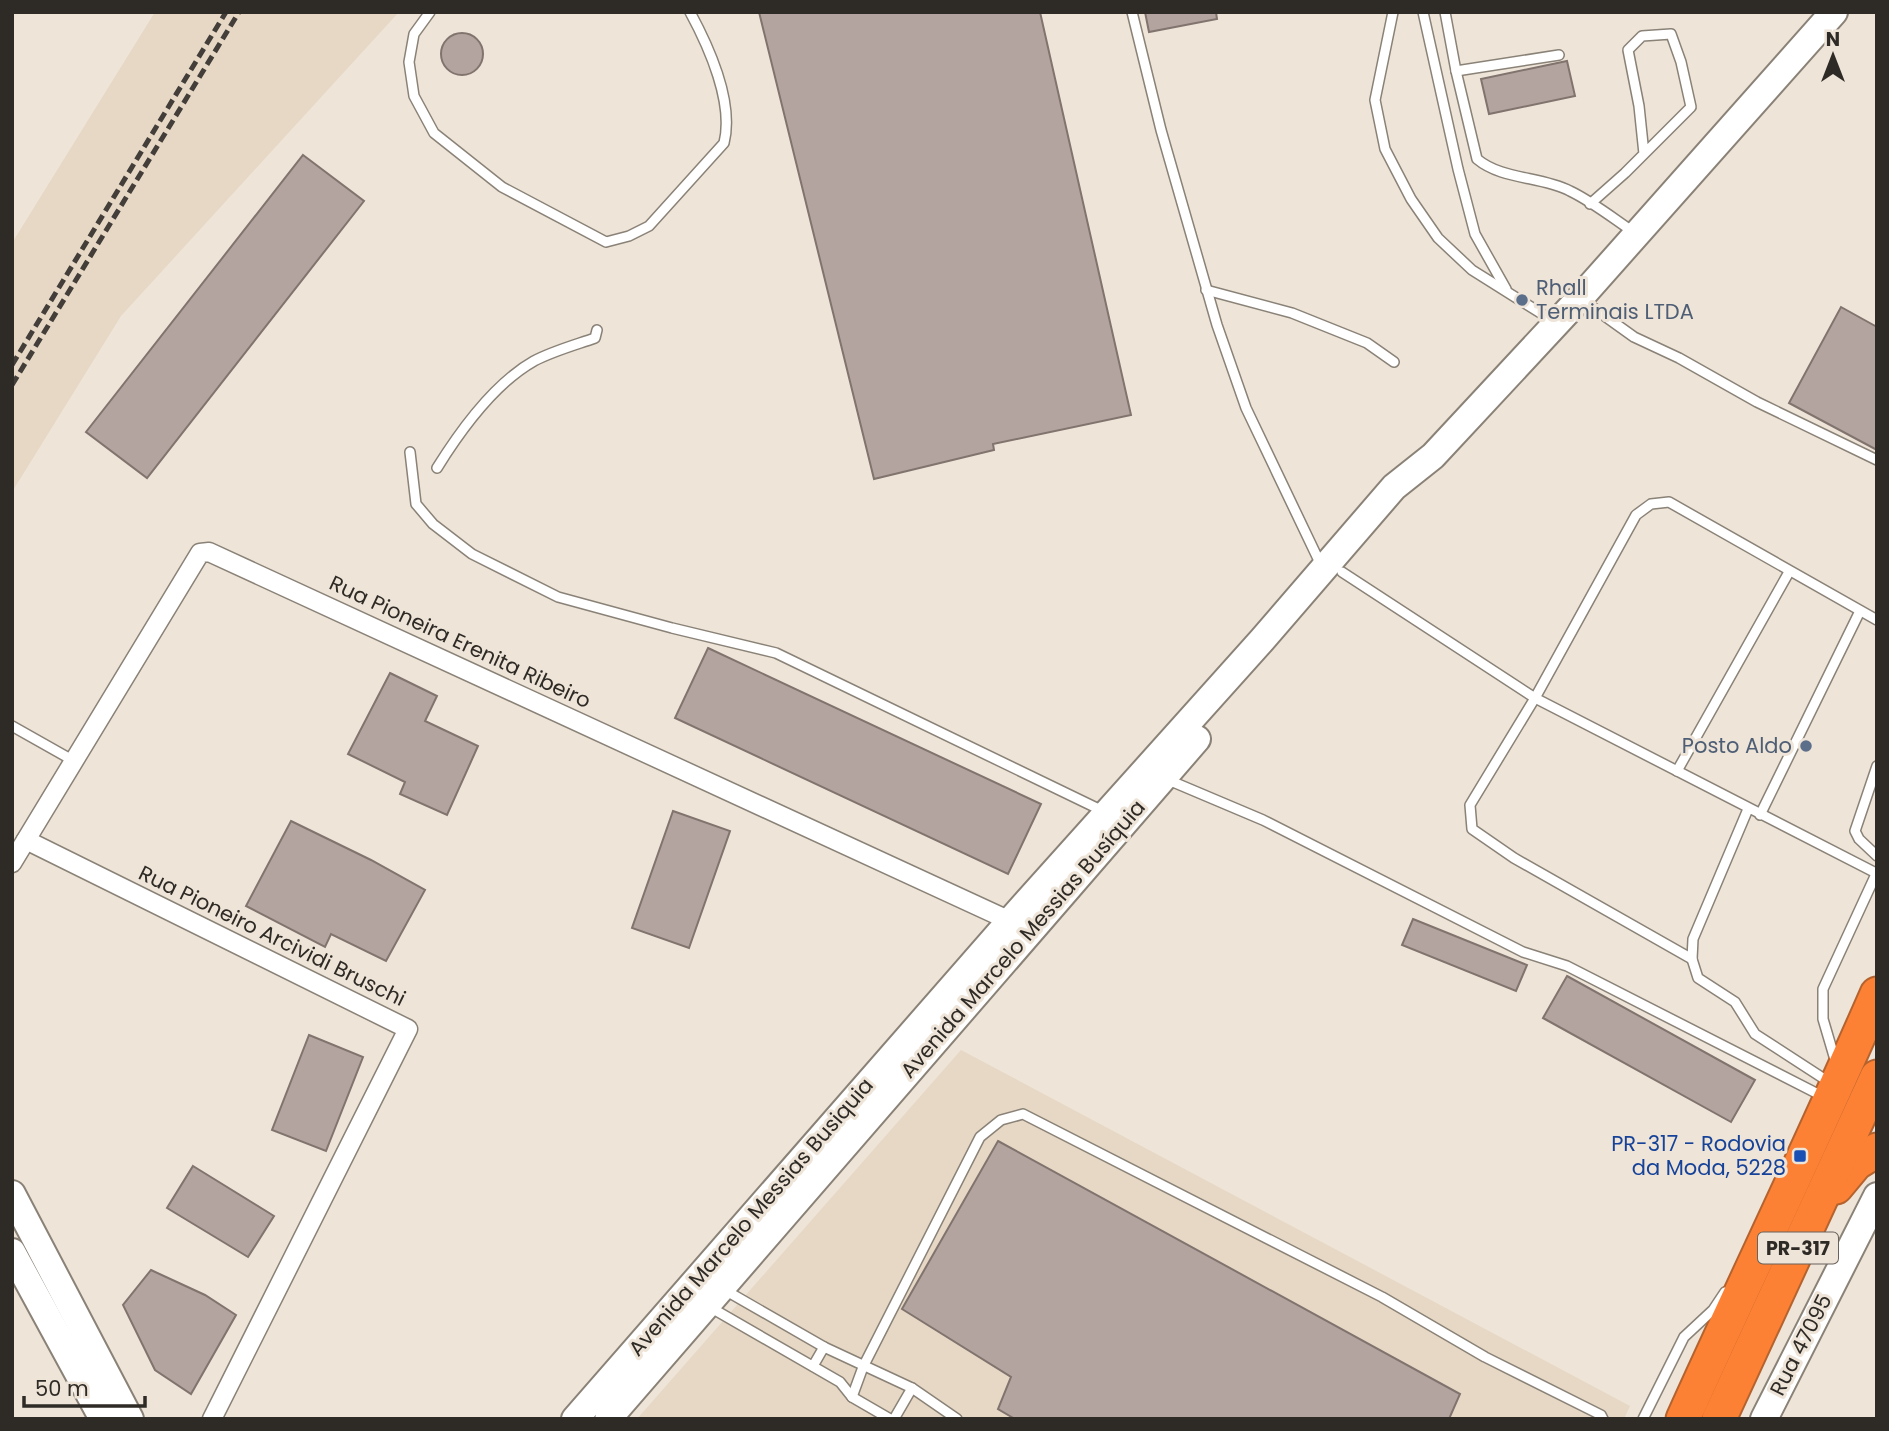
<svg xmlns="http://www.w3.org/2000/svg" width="1889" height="1431" font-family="Poppins,sans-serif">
<rect width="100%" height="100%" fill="#eee4d8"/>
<g fill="#e6d8c5">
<path d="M155,12H399L121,316L12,492V243Z"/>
<path d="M961,1050L1630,1406L1624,1419H637Z"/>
</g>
<g fill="#b3a49f" stroke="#81736e" stroke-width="2">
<path d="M759,12H1040L1131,415L993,444L994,450L874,479Z"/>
<path d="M1145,12H1216L1217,19L1149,32Z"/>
<circle cx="462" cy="54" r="21"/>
<path d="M1567,61L1575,96L1489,114L1481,79Z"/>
<path d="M303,155L364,201L147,478L86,432Z"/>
<path d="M1841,307L1877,327V450L1789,403Z"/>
<path d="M708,648L1041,804L1008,874L675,718Z"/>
<path d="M390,673L437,696L425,721L478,746L447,815L400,794L405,782L348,754Z"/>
<path d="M673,811L730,831L689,948L632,928Z"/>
<path d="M291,821L371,860L425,890L386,961L331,934L325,947L246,906Z"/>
<path d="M1413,919L1527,965L1516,991L1402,945Z"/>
<path d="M1567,976L1755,1080L1731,1122L1543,1018Z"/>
<path d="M309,1035L363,1057L326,1151L272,1130Z"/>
<path d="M998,1141L1460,1394L1449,1419H1015L998,1409L1011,1377L902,1309Z"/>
<path d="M193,1166L274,1216L248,1257L167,1208Z"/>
<path d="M151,1270L205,1295L236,1315L191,1394L155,1370L123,1305Z"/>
</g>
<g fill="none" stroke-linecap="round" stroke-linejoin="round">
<g stroke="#8a8277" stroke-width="12">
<g id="lane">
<path d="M430,12L414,34L409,62L414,96L434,133L502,187L606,242L629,236L649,226L724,143C734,103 709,47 690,12"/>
<path d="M1132,12L1161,130L1217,325L1246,408L1321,565"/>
<path d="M1393,12L1375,100L1385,149L1411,199L1438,238L1472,270L1555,322"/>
<path d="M1423,12L1458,169L1475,234L1506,289"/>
<path d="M1445,12L1456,71L1477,159C1502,180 1541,176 1570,191C1593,202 1614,219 1635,233"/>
<path d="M1456,71L1559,55"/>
<path d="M1590,204L1625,173L1691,107L1681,62L1671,34L1642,36L1628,50L1639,106L1644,154"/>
<path d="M1206,290L1292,313L1367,343L1394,362"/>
<path d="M1581,299L1634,337L1679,358L1757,402L1877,460"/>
<path d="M410,452L416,504L433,524L472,554L558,597L672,628L776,653L1105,812"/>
<path d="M437,468C460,431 495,383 534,361C553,351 575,345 595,338L597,330"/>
<path d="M1342,572L1535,698L1876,873"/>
<path d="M12,726L74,761"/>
<path d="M1877,766L1855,831L1859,839L1877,856"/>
<path d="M1677,771L1789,572"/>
<path d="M1166,779L1263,820L1523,952L1567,966L1824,1097"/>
<path d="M1748,809L1693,939L1692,959L1698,978L1735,1002L1755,1034L1829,1082"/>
<path d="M1760,815L1860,611"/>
<path d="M1692,959L1514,858L1472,829L1470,805L1535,698L1636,515L1651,504L1669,502L1877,620"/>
<path d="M1836,1063L1823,1019V989L1877,872"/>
<path d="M723,1289L824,1347L912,1388L957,1419"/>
<path d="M708,1306L840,1382L852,1397L890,1419"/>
<path d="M813,1366L824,1347"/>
<path d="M852,1397L863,1367L980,1137L1001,1120L1023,1114L1382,1297L1485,1357L1601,1415L1603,1419"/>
<path d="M894,1419L912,1388"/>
<path d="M1643,1419L1684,1337L1713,1310L1725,1292"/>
</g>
</g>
<g stroke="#8a8277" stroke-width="21">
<g id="street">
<path d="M26,840L408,1029L212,1419"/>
<path d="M12,863L200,553L209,552L1019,925"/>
</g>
</g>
<g stroke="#8a8277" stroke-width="30">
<g id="secondary">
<path d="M12,1194L130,1419"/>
<path d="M12,1252L103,1419"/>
<path d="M575,1419L1010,921L1262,640L1394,487L1433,456L1580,298L1834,12"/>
<path d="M608,1419L1197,739"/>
<path d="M1764,1419L1877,1196"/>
</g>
</g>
<g stroke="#b4632f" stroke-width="37">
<g id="highway">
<path d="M1836,1187L1856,1163L1877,1150"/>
<path d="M1683,1419C1747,1277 1815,1137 1877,994"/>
<path d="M1719,1419L1877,1077"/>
</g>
</g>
<use href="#lane" stroke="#fff" stroke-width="9"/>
<use href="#street" stroke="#fff" stroke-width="18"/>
<use href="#secondary" stroke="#fff" stroke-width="26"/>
<use href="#highway" stroke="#fc8134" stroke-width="33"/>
<g stroke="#433e39" stroke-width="5" stroke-dasharray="10 5" stroke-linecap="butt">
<path d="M12,365L226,12"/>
<path d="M12,385L239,12"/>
</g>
</g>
<g fill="#5c6f8a" stroke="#eee4d8" stroke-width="2.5">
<circle cx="1522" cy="300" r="7"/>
<circle cx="1806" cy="746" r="7"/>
</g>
<rect fill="#1a4fb4" stroke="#eee4d8" stroke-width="2.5" x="1793" y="1149" width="14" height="14" rx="3.5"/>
<g text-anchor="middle" stroke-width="6" stroke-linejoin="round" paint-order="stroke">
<rect fill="#eee4d8" stroke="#68625b" stroke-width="2" x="1758" y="1232.5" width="80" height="31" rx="5"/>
<g font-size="19" font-weight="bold" fill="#2e2a25">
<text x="1798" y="1255">PR-317</text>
</g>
<g font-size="21" fill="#4e5e75" stroke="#eee4d8" text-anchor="start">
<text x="1536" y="295">Rhall<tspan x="1536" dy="24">Terminais LTDA</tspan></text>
<text x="1792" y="753" text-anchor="end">Posto Aldo</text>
</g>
<g font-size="21" fill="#2e2a25" stroke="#eee4d8">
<text transform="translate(460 642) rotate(25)" y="7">Rua Pioneira Erenita Ribeiro</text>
<text transform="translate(272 936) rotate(26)" y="7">Rua Pioneiro Arcividi Bruschi</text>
<text transform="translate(1023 939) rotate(-49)" y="7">Avenida Marcelo Messias Busíquia</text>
<text transform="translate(751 1217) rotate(-49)" y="7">Avenida Marcelo Messias Busiquia</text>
<text transform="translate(1801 1345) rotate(-63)" y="7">Rua 47095</text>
</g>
<g font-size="21" fill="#164399" stroke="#eee4d8" text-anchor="end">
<text x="1786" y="1151">PR-317 - Rodovia<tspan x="1786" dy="24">da Moda, 5228</tspan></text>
</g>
</g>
<rect width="1889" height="1431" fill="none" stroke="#2e2a25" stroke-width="28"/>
<g transform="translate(1833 56)" stroke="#eee4d8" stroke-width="5" paint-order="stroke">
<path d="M0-5L12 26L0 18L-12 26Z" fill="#2e2a25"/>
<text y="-10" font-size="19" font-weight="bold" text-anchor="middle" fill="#2e2a25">N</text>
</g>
<path d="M24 1396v10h121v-10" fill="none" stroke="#2e2a25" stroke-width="3.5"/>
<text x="35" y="1396" font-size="21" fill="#2e2a25" stroke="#eee4d8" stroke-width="5" paint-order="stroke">50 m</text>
</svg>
